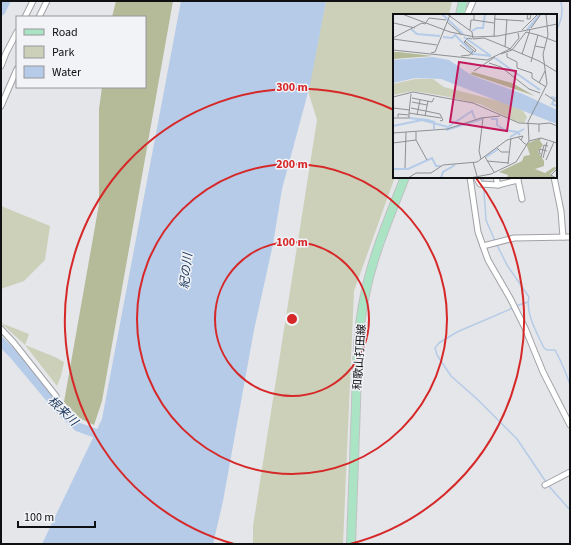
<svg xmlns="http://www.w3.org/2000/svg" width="571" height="545" font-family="'Source Sans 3','Noto Sans JP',sans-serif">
<rect width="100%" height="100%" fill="#e4e6ea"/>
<g fill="#ccd0b8">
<path d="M326,1H452L449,15H394V177H395L354,291L343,544H253V526L317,120L308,91Z"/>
<path d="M1,206L50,226L45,260L24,281L1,289Z"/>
<path d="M1,323L29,334L25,345L55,357L64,362L61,376L57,386L25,345Z"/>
</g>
<path fill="#b5ba98" d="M116,1H173L102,401L94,425L81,419L64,402L99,204V109L102,87H145V17H112Z"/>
<path fill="#b5cbe7" d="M181,1H326L310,85L282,189L273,244L254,330L223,501L213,544H42L102,419Z"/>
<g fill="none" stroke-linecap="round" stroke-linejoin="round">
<g stroke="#b5cbe7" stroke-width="1.5">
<path d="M556,31C562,19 563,14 561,1"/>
<path d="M483,177L486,220L495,241"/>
<path d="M497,245L507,265L529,297C525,313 537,333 544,348L547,350H555C561,361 566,372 570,385"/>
<path d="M516,306L528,302"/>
<path d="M513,308L457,332L439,343L435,348L437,355L451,376L477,399L517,439L546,482"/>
<path d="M548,485L570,510"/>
</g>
<g stroke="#b5cbe7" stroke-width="9">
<path d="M1,11L6,1"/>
<path d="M1,342L14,355L60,410L78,427L106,437"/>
</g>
<g stroke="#a1a2a6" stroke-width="7">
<g id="minor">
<path d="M467,15L473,1"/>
<path d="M25,17L33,1"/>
<path d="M39,17L47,1"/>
<path d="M1,66L6,53L17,32"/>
<path d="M1,106L17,69"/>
<path d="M470,177L478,232L488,260L510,298L525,328L543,372L570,425"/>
<path d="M476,177L480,184L498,185L496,177"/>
<path d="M554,177L561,211L563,237"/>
<path d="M518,180L522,199"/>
<path d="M498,185L518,180L517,177"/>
<path d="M483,246L514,238L570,237"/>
<path d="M1,329L14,343L56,396"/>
<path d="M545,485L570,472"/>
</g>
</g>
<g stroke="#c1c1c1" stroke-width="10">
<g id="primary">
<path d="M460,15L463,1"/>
<path d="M351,544C353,497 354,451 356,404C357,368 357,331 365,295C373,254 390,216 405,177"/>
</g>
</g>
<use href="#minor" stroke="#fff" stroke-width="5"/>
<use href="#primary" stroke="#aae4c5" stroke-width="8"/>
</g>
<g fill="none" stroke="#d62828" stroke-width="2">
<circle cx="292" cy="319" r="77"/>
<circle cx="292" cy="319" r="155"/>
<path d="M234 544A232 232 0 1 1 394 110M476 178A232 232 0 0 1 350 544"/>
</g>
<g text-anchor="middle" stroke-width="3" stroke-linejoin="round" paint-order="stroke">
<g font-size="11" fill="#0f1011" stroke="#f2f3f7">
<text transform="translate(359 357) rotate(-86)" y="4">和歌山打田線</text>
</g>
<g font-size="12" font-style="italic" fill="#15345a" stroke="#f2f3f7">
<text transform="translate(186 271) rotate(-84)" y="4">紀の川</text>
<text transform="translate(63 411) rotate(44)" y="4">根来川</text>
</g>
</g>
<g transform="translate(393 14)">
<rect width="164" height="164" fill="#e4e6ea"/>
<path d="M22,65H40L51,73L109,88L130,97L134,103L131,109L122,107L87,90L51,82L20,77L0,81V70Z" fill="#ccd0b8"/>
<path d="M0,38H6L40,42L0,45ZM80,58L119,69L142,82L77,60ZM148,124L147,127L150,131L145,138L151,147V152L142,155L152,159L161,153L164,154L157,160L161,164H114L115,161L106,158L129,147L131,142L137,141L134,132L135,129Z" fill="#b5ba98"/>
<path d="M40,43L56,46L78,61L130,80L164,96V110L48,65L22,64L0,69V46Z" fill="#b5cbe7"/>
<path fill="none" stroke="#b5cbe7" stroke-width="2" d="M49,0L70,20M18,15L24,20L47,22M134,16L147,0M79,17L84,14H90L92,0M50,23L59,24L62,21L81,40L98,42M71,23L98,42M102,44L147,76M158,83L162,84L159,90L164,92M16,104L35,106L41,108V115M98,105H104V111L112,116L124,118L127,121M0,112L29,106L55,113L79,97L82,105M53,116L89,105M117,123L131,115M93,143L105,135M0,155H15L39,144L43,152H48M48,164L50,158L62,151"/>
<path fill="none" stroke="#8f9093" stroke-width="1" d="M9,0L57,18L82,23L105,22L164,10M54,0L79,18L80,25L91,24L101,28L146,47L164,58M81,0V6L101,9M135,0L134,5H137L138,0M101,5L131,7M54,8L68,20M1,9L22,14M138,14L148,0M77,16L78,6H81M129,16L145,0M101,23L102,0M0,24L29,9L32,10L36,4L53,6M0,25L44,31M72,27L83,36L82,38L71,28L75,24L79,25M67,31L80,41M142,32L145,21L164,28M112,33L114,5M117,35L126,24L125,19M0,36L94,46L117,35M38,39L42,38L57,1M114,39V43L124,48V54L139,59V64L153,73M108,40L119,36L133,18L145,21M129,40L137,16M68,42L77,41L80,37M138,48L142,32L152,34M96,49L108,53L136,75L147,79M81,57L102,43M146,69L152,57M18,80L16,99L48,104M152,80L164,88M0,83L20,78L80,89L126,109L146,110V118M19,84L39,88L41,84M19,88L34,91M0,94L17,96M18,94L47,100L50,106L47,107M24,101L27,86M32,102L35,87M5,103V100L16,101M0,104H16V99M146,110L157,109L164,112M23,118V126L34,146M0,119L54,115L88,104L107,102M128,126L130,122L125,123L131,129L134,131M136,127L135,108L154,70L150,40L155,21L153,0M136,127L148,124L164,129M0,129L23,126M104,134L108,138H116M148,140L146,139L147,135L154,137M92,143L101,158M148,143L151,131L155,132M150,144L154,128M88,145L86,137L90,104M153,146L161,128M94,147L116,149M80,148L84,162M115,150L118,124M12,154L13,118M15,164L23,159H38L50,151L84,148L114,126L125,123M77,164L98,160L123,148L136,127M163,164L158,161L164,155"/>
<path fill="#c2185b" fill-opacity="0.15" stroke="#c2185b" stroke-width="2" d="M66,48L123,57L114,117L57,108Z"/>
<rect width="164" height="164" fill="none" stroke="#0f1011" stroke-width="2"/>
</g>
<circle cx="292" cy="319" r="6" fill="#d62828" stroke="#f2f3f7" stroke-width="2"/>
<g font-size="12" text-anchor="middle" font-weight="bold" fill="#d62828" stroke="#f2f3f7" stroke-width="3" stroke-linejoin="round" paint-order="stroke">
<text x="292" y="91">300 m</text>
<text x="292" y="168">200 m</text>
<text x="292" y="246">100 m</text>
</g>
<rect width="571" height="545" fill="none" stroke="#0f1011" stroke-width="4"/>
<rect x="16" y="16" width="130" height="72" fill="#f2f3f7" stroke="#97989b"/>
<rect x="24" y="29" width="20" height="6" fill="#aae4c5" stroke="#97989b"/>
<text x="52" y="36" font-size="12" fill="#0f1011">Road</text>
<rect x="24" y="46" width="20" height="12" fill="#ccd0b8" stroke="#97989b"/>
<text x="52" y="56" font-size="12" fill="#0f1011">Park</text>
<rect x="24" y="66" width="20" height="12" fill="#b5cbe7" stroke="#97989b"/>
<text x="52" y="76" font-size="12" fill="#0f1011">Water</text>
<path d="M18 521v6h77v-6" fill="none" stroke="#0f1011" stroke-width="2"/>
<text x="24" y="521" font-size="12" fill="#0f1011" stroke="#f2f3f7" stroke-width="3" paint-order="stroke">100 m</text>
</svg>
